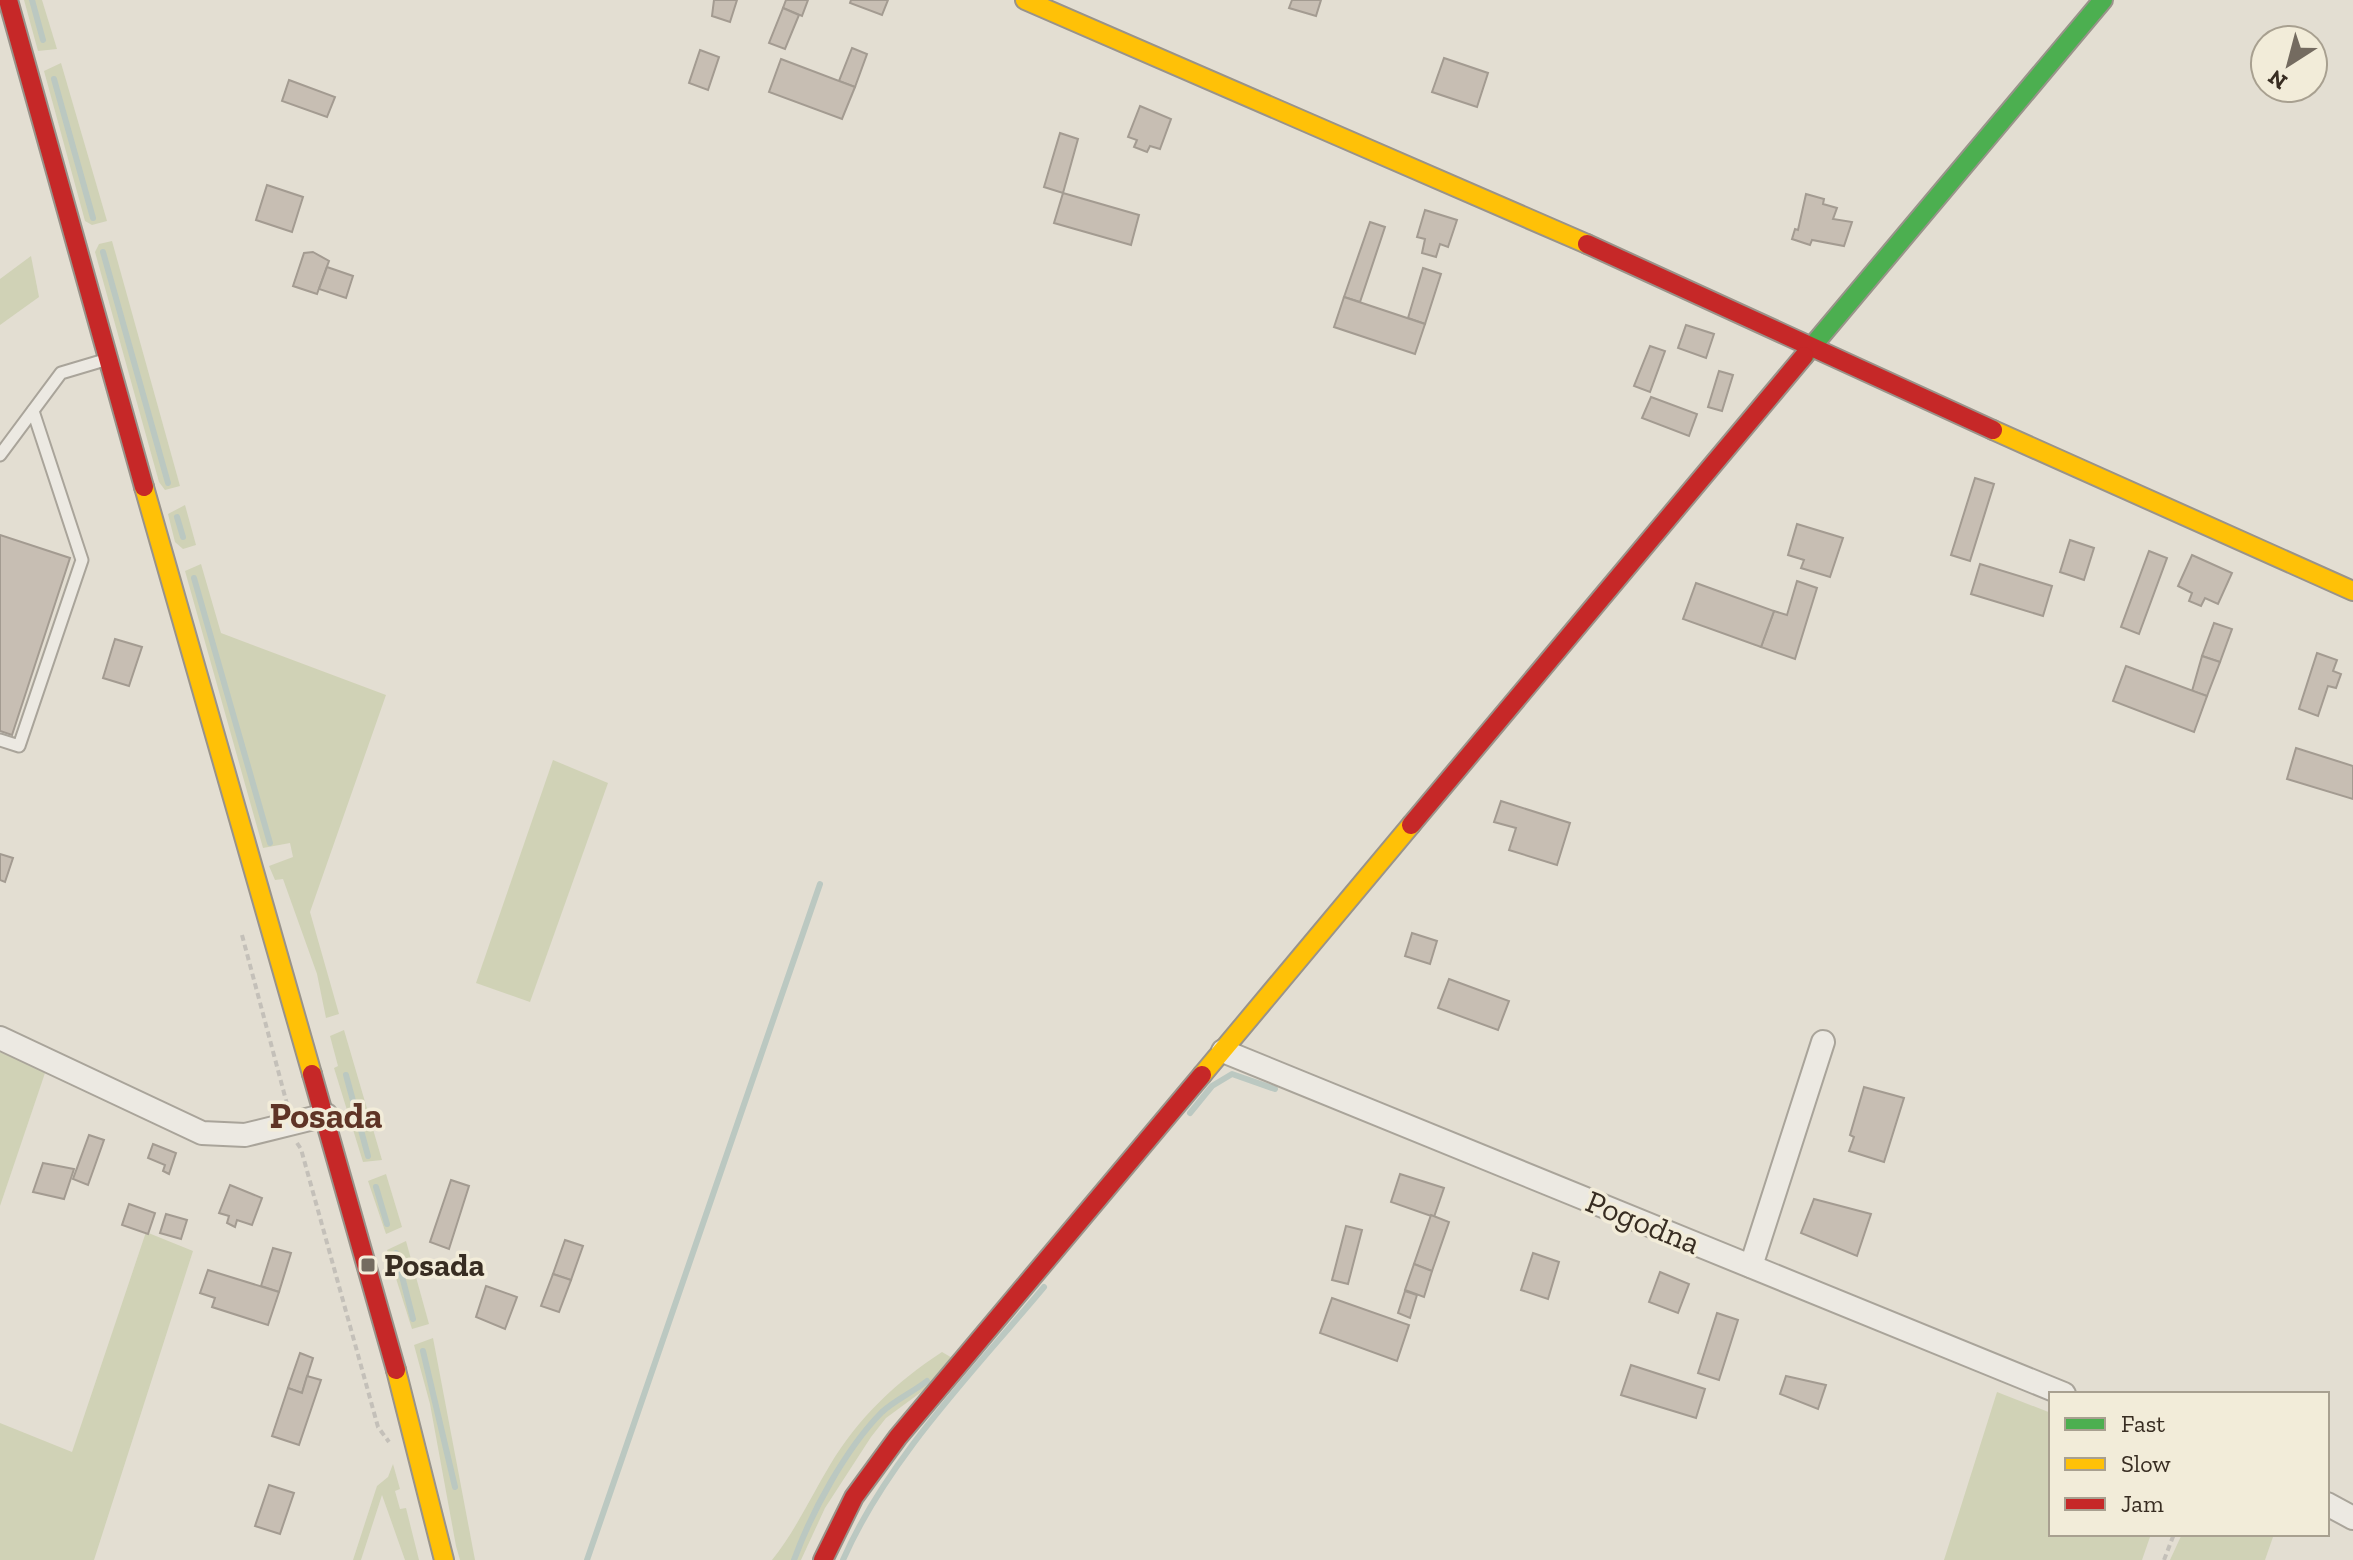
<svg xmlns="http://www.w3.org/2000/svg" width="2353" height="1560" font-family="'Zilla Slab',serif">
<rect width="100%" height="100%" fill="#e3ded2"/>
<g fill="#d0d2b6">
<path d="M24,0H42L57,49L38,51Z"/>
<path d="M61,63L107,221L92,225L85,221L44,71Z"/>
<path d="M112,241L180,486L165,490L159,482L95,252L99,244Z"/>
<path d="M31,256L39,297L0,325V279Z"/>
<path d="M185,505L196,545L183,549L175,542L168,514Z"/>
<path d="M201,564L221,633L386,695L310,912L339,1014L326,1018L317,974L283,879L275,880L269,866L293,857L290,843L263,848L185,571Z"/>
<path d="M553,760L608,783L530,1002L476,983Z"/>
<path d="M344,1030L382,1160L363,1162L334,1068L338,1066L330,1036Z"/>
<path d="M0,1052L46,1070L0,1206Z"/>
<path d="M386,1174L402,1227L386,1234L368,1181Z"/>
<path d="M146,1232L193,1251L94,1560H0V1423L72,1452Z"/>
<path d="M406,1241L429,1324L412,1329L387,1250Z"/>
<path d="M433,1338L475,1560H460L456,1546L430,1404L414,1345Z"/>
<path d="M942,1352L954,1359L924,1390L886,1418L871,1437L825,1508L801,1560H772C796,1530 810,1498 830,1465C858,1418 896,1382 942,1352Z"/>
<path d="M1997,1392L2051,1413V1534H2151L2142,1560H1944Z"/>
<path d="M393,1464L400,1489L395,1491L400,1509L406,1508L419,1560H405L382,1495L361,1560H353L377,1486L388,1477Z"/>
<path d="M2182,1534H2274L2265,1560H2170Z"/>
</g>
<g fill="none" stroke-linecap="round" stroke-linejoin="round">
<g stroke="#bbc8c1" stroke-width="6">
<path d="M32,0L43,40"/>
<path d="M54,79L93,218"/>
<path d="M103,252L168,483"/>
<path d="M177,517L183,537"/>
<path d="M194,578L270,843"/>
<path d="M346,1075L368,1156"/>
<path d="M1190,1113L1212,1086L1232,1074L1275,1089"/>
<path d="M376,1187L387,1224"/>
<path d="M396,1253L413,1319"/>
<path d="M423,1351L455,1487"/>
<path d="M587,1560L820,884"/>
<path d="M794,1560C811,1513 846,1448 882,1412C895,1400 913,1392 927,1381"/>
<path d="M843,1560C887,1459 974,1371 1044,1287"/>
</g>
</g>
<g fill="#c7beb3" stroke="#a39b91" stroke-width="2">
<path d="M714,0H737L730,22L712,16Z"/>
<path d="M786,0H808L802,16L783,8Z"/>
<path d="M851,0H888L882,15L850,3Z"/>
<path d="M1292,0H1321L1316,16L1289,8Z"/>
<path d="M783,8L799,15L785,49L769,43Z"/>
<path d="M852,48L867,54L855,87L839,81Z"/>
<path d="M700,50L719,57L708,90L689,83Z"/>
<path d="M1444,58L1488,73L1477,107L1432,92Z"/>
<path d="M781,59L855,87L842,119L769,92Z"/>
<path d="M289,80L335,97L327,117L282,101Z"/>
<path d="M1140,106L1171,119L1160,149L1150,146L1147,152L1134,147L1137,140L1128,137Z"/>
<path d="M1060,133L1078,139L1063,193L1044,187Z"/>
<path d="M267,185L303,197L292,232L256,220Z"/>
<path d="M1063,193L1139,215L1131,245L1054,223Z"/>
<path d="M1806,194L1824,199L1823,204L1837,208L1833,219L1852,222L1844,246L1812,240L1810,245L1792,239L1795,229L1798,230Z"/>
<path d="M1425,210L1457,220L1448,247L1440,244L1436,257L1422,253L1425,239L1417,237Z"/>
<path d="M1370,222L1385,227L1360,302L1344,297Z"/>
<path d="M313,252L329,261L317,294L293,286L304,253Z"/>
<path d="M327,267L353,276L346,298L319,289Z"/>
<path d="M1423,268L1441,274L1425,324L1408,318Z"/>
<path d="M1344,297L1425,324L1415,354L1334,327Z"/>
<path d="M1686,325L1714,334L1706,358L1678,348Z"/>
<path d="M1650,346L1665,351L1650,392L1634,386Z"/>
<path d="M1719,371L1733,375L1722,411L1708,407Z"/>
<path d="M1651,397L1697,414L1689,436L1642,418Z"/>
<path d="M1975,478L1994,484L1970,561L1951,555Z"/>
<path d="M1797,524L1843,538L1830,577L1801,568L1804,560L1788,555Z"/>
<path d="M0,535L70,558L12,735L0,731Z"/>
<path d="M2070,540L2094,548L2084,580L2060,572Z"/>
<path d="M2149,551L2167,558L2139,634L2121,627Z"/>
<path d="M2192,555L2232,573L2218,604L2205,598L2201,606L2189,601L2192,593L2178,586Z"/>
<path d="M1980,564L2052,586L2043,616L1971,594Z"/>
<path d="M1797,581L1817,588L1795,659L1761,647L1774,611L1787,615Z"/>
<path d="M1696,583L1774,611L1761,647L1683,619Z"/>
<path d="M2214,623L2232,629L2220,662L2202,656Z"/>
<path d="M115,639L142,647L129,686L103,678Z"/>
<path d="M2317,653L2337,660L2333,671L2341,674L2336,688L2328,686L2318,716L2299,709Z"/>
<path d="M2202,656L2220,662L2207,696L2192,691Z"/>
<path d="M2126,666L2207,696L2194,732L2113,701Z"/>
<path d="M2296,748L2353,766V799L2287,779Z"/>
<path d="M1501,801L1570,823L1557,865L1509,850L1516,828L1494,822Z"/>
<path d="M0,854L13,858L5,882L0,880Z"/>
<path d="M1412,933L1437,941L1430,964L1405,956Z"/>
<path d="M1449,979L1509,1001L1498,1030L1438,1008Z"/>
<path d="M1864,1087L1904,1098L1884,1162L1849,1151L1854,1137L1850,1135Z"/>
<path d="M89,1135L104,1140L88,1185L73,1179Z"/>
<path d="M153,1144L176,1153L169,1174L163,1171L165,1165L148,1158Z"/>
<path d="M43,1163L74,1169L64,1199L33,1192Z"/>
<path d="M1400,1174L1444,1188L1434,1217L1391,1202Z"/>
<path d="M451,1180L469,1186L449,1249L430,1242Z"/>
<path d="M230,1185L262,1198L252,1225L237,1220L235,1227L227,1223L229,1216L219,1213Z"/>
<path d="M1814,1199L1871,1214L1857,1256L1801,1233Z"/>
<path d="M129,1204L155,1213L148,1234L122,1225Z"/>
<path d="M166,1214L187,1220L181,1239L160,1233Z"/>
<path d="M1431,1215L1449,1222L1432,1271L1414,1264Z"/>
<path d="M1346,1226L1362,1230L1348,1284L1332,1280Z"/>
<path d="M565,1240L583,1246L571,1280L553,1274Z"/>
<path d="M273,1248L291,1253L279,1292L261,1286Z"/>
<path d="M1533,1253L1559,1262L1548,1299L1521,1290Z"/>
<path d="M1414,1264L1432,1271L1424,1297L1405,1290Z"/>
<path d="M208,1270L279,1292L268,1325L212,1307L215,1298L200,1293Z"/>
<path d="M1660,1272L1689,1284L1678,1313L1649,1302Z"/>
<path d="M553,1274L571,1280L559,1312L541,1306Z"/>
<path d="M486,1286L517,1297L505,1329L476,1317Z"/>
<path d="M1405,1291L1417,1295L1410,1318L1398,1313Z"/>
<path d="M1332,1298L1409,1325L1397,1361L1320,1333Z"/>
<path d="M1717,1313L1738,1320L1719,1380L1698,1373Z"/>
<path d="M300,1353L313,1358L302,1393L288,1388Z"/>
<path d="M1631,1365L1705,1389L1696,1418L1621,1395Z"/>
<path d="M307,1376L321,1380L299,1445L272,1436L288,1388L302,1393Z"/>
<path d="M1786,1376L1826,1385L1818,1409L1780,1394Z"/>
<path d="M269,1485L294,1493L280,1534L255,1526Z"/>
</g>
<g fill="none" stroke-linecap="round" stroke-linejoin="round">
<g stroke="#a9a49a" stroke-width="15">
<g id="lane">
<path d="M0,455L61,373L108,359"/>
<path d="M0,740L19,746L82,560L33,411"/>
</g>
</g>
<g stroke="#a9a49a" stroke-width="26">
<g id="street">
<path d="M0,1038L202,1133L245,1135L326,1115"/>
<path d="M1223,1051L2064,1394"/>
<path d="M1751,1266L1823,1042"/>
<path d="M2327,1504L2353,1518"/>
</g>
</g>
<g stroke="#99938a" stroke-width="22">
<path id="fast" d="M1804,356L2103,0"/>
</g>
<g stroke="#99938a" stroke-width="22">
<g id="slow">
<path d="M1025,0L1587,244"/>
<path d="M1993,430L2353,591"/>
<path d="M144,487L312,1074"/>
<path d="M1202,1075L1411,825"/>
<path d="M396,1370L444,1560"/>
</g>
</g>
<g stroke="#99938a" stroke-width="22">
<g id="jam">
<path d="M8,0L144,487"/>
<path d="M1587,244L1993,430"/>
<path d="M1411,825L1804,356"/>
<path d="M312,1074L396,1370"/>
<path d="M823,1560L854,1497L898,1437L1202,1075"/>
</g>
</g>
<g stroke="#c4c0b9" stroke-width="4" stroke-dasharray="6 4" stroke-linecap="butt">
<path d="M242,935L287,1104"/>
<path d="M297,1143L301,1149L378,1427L389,1442"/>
<path d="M2164,1560L2174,1534"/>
</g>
<use href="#lane" stroke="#ece9e2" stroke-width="11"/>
<use href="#street" stroke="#ece9e2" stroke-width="22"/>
<use href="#fast" stroke="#4caf50" stroke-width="18"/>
<use href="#slow" stroke="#ffc107" stroke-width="18"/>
<use href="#jam" stroke="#c62828" stroke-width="18"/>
</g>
<rect fill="#746b60" stroke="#f2ecd9" stroke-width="3" x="360" y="1257" width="16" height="16" rx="4"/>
<g text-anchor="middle" stroke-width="7" stroke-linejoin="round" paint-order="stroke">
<g font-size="32" fill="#382d22" stroke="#f2ecd9">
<text transform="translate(1643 1222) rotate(22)" y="11">Pogodna</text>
</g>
<g font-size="32" font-weight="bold" fill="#382d22" stroke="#f2ecd9" text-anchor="start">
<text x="384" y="1276">Posada</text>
</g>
<g font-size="36" font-weight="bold" fill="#5f3426" stroke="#f2ecd9">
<text x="326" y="1128">Posada</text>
</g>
</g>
<rect x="2049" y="1392" width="280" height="144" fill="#f2ecd9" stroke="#a8a090" stroke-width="2"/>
<rect x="2065" y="1418" width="40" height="12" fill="#4caf50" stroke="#a8a090" stroke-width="2"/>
<text x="2121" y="1432" font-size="24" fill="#382d22">Fast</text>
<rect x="2065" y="1458" width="40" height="12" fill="#ffc107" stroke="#a8a090" stroke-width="2"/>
<text x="2121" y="1472" font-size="24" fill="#382d22">Slow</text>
<rect x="2065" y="1498" width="40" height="12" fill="#c62828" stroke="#a8a090" stroke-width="2"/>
<text x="2121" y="1512" font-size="24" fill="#382d22">Jam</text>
<g transform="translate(2289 64) rotate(216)"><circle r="38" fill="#f2ecd9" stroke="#a8a090" stroke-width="2"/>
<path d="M0-6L14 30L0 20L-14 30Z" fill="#746b60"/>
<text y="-12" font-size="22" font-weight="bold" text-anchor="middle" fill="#382d22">N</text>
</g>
</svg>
